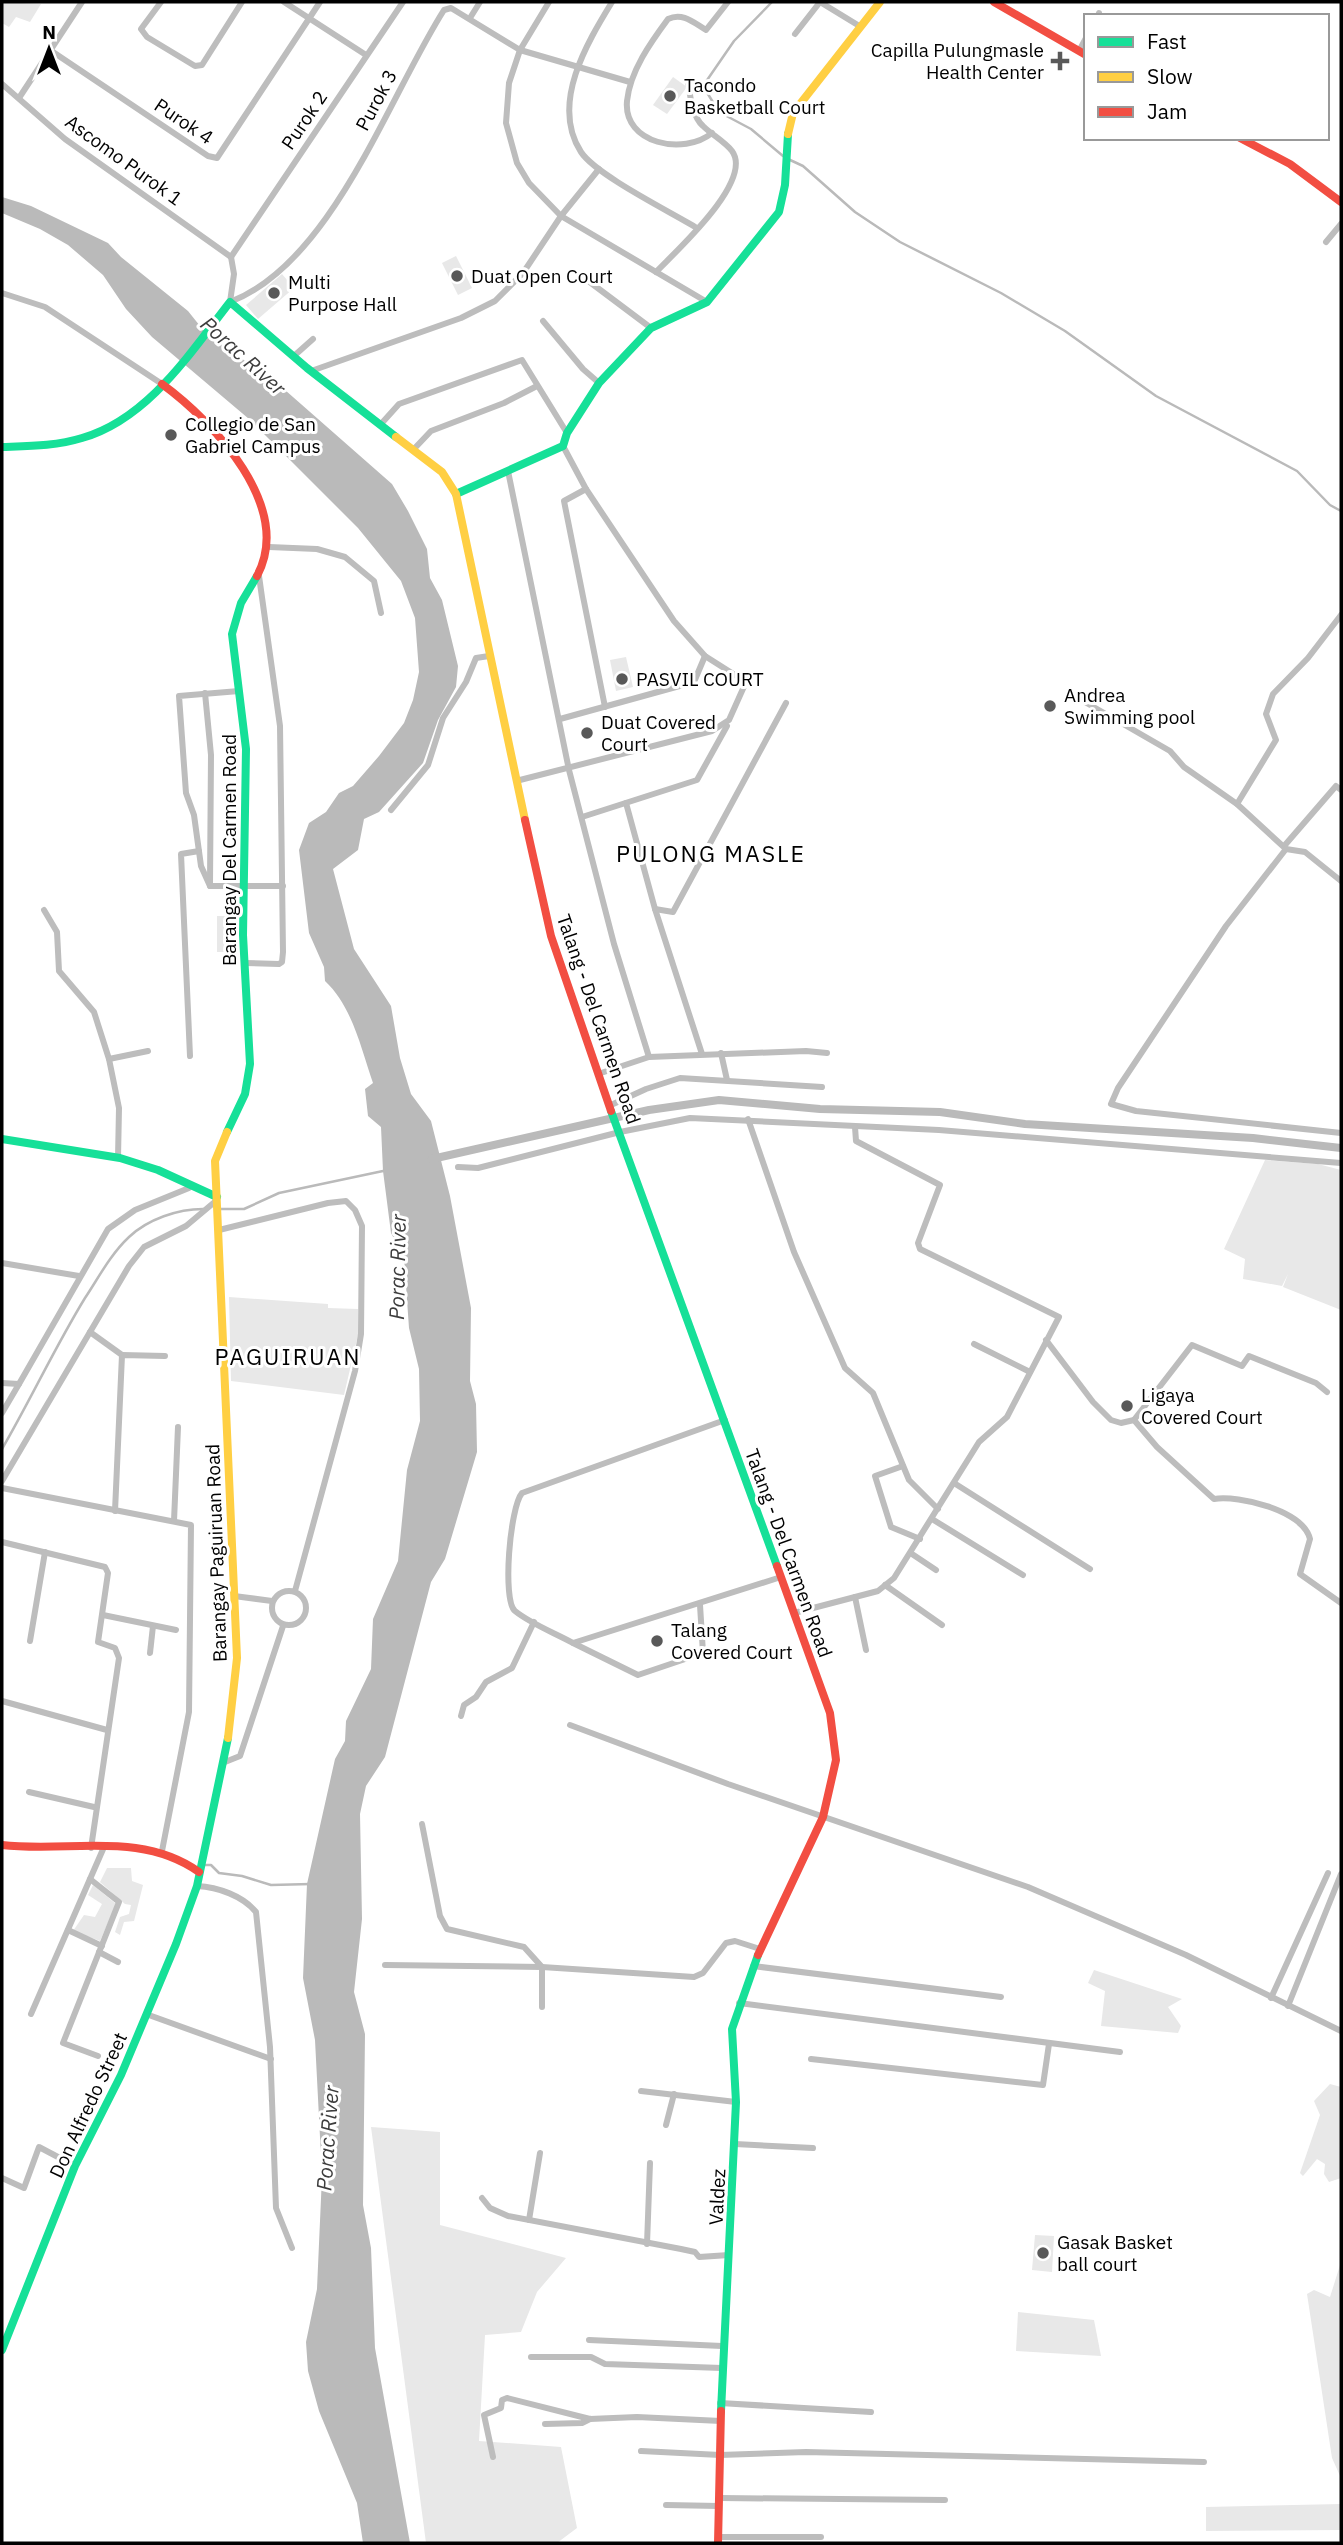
<svg xmlns="http://www.w3.org/2000/svg" width="1343" height="2545" font-family="'IBM Plex Sans',sans-serif">
<rect width="100%" height="100%" fill="#fff"/>
<g fill="#e8e8e8">
<path d="M2,2L41,4L30,22L16,17L9,27L2,23Z"/>
<path d="M673,77L687,87L667,114L653,105Z"/>
<path d="M456,256L472,288L458,295L442,263Z"/>
<path d="M282,274L294,288L258,319L246,305Z"/>
<path d="M626,657L633,687L616,691L610,660Z"/>
<rect x="217" y="916" width="16" height="36"/>
<path d="M1265,1160L1318,1164L1341,1170V1310L1283,1287L1288,1274L1282,1286L1243,1279L1245,1259L1224,1249Z"/>
<path d="M229,1297L328,1304V1308L358,1309V1335L344,1395L231,1381Z"/>
<path d="M107,1868H131L132,1881L143,1885L134,1921L124,1922L120,1935L115,1932L120,1917L129,1914L131,1905L125,1904L100,1882Z"/>
<path d="M93,1885L116,1904L100,1941L73,1931L84,1915L95,1917L102,1904L88,1895Z"/>
<path d="M1094,1970L1182,1999L1168,2007L1181,2026L1178,2033L1101,2026L1105,1991L1088,1983Z"/>
<path d="M1330,2084L1341,2087V2178L1329,2182L1324,2174L1325,2164L1317,2159L1303,2176L1300,2173L1320,2115L1314,2101Z"/>
<path d="M371,2127L440,2132V2225L566,2258L537,2292L521,2332L485,2335L479,2441L561,2447L577,2528L557,2543H426Z"/>
<path d="M1035,2235L1054,2236L1052,2272L1032,2270Z"/>
<path d="M1341,2262V2478L1332,2458L1307,2294L1314,2290L1330,2297Z"/>
<path d="M1018,2312L1094,2320L1101,2356L1016,2351Z"/>
<path d="M1341,2504V2530L1206,2531V2507Z"/>
</g>
<path fill="#bababa" d="M2,197L31,206L108,243L121,257L188,311L204,331L285,390L392,484L408,511L427,549L430,578L442,600L458,666L456,687L438,720L423,763L379,812L364,819L358,850L333,869L354,949L391,1006L400,1058L411,1094L431,1121L450,1196L471,1308L470,1381L476,1404L477,1452L445,1559L431,1582L385,1757L366,1786L360,1814L362,1919L354,1992L365,2034L363,2205L371,2248L375,2348L410,2543H363L357,2503L319,2411L308,2371L306,2342L317,2289L322,2176L315,2040L303,1978L307,1884L335,1759L345,1741L346,1721L371,1669L373,1619L398,1561L407,1470L420,1421L419,1369L409,1328L404,1257L391,1233L383,1171L381,1127L368,1116L365,1089L373,1083C361,1048 352,1006 325,981L324,967L309,933L299,850L309,823L326,812L339,793L353,786L379,756L404,723L413,700L419,672L415,618L401,581L358,528L249,419L152,337L126,309L103,275L68,245L40,229L2,213Z"/>
<g fill="none" stroke-linecap="round" stroke-linejoin="round">
<g stroke="#bababa" stroke-width="2.5">
<path d="M772,2L734,41L703,86L719,112L751,129L783,156"/>
<path d="M788,159L803,166L855,212L900,242L1001,293L1065,331L1156,396L1297,471L1330,505L1341,511"/>
<path d="M220,1209H244L279,1193L383,1171"/>
<path d="M2,1449C31,1399 55,1347 85,1298C99,1277 110,1255 129,1237C148,1219 178,1209 203,1209"/>
<path d="M204,1865H211L219,1873L242,1876L271,1885L311,1884"/>
</g>
<path stroke="#bababa" stroke-width="8" d="M432,1159L649,1110L719,1100L820,1109L940,1112L1025,1124L1253,1138L1341,1148"/>
<g stroke="#bdbdbd" stroke-width="6">
<path d="M161,2L141,29L147,37L195,66L202,65L242,2"/>
<path d="M284,2L366,55"/>
<path d="M549,2L520,50L509,83L506,123L517,163L529,183L561,216L707,302"/>
<path d="M612,2C587,43 550,104 581,152C596,175 671,212 697,228"/>
<path d="M820,2L861,27"/>
<path d="M1098,16L1099,13"/>
<path d="M470,18L480,2"/>
<path d="M795,34L820,2"/>
<path d="M50,50L208,156L217,158L320,2"/>
<path d="M1079,51L1086,38"/>
<path d="M2,84L65,139L231,257"/>
<path d="M19,98L82,2"/>
<path d="M712,133C684,156 623,144 627,101C630,71 651,42 668,19C683,12 694,23 706,30L728,2"/>
<path d="M1326,242L1341,224"/>
<path d="M231,257L403,2"/>
<path d="M656,272C676,251 754,181 732,151C724,141 712,135 703,126C692,116 690,96 688,81"/>
<path d="M579,274L651,328"/>
<path d="M2,293L45,307L162,384"/>
<path d="M230,302C332,263 388,98 444,10L451,8L520,50L630,82"/>
<path d="M230,302L234,274L231,257"/>
<path d="M543,321L583,369L599,383"/>
<path d="M295,355L313,339"/>
<path d="M314,370L461,318L495,301L523,273L561,216L599,169"/>
<path d="M381,424L399,404L522,360L567,433"/>
<path d="M413,450L431,431L504,403L537,386"/>
<path d="M508,471L569,770L614,944L649,1057"/>
<path d="M586,489L564,501L605,707"/>
<path d="M269,547L317,549L345,557L374,581L381,613"/>
<path d="M205,693L211,755L210,884"/>
<path d="M1078,698L1170,751L1184,767L1237,804L1286,849L1226,926L1118,1088L1111,1104L1136,1111L1341,1133"/>
<path d="M560,719L694,682L705,656"/>
<path d="M516,781L712,731L729,720L746,682L705,656L674,621L586,489L563,446"/>
<path d="M626,803L655,909L702,1054"/>
<path d="M1237,804L1276,740L1266,714L1273,694L1308,658L1341,615"/>
<path d="M391,810L428,765L443,718L466,682L476,658L489,656"/>
<path d="M582,817L697,780L727,726"/>
<path d="M1285,845L1336,786L1341,790"/>
<path d="M1286,849L1305,852L1341,881"/>
<path d="M210,886L201,866L194,815L186,793L179,696L239,691"/>
<path d="M210,886H283"/>
<path d="M655,909L673,912L786,703"/>
<path d="M44,910L57,932L59,971L94,1012L109,1059L119,1108L118,1158"/>
<path d="M244,963L279,964L282,962L283,952L280,726L259,576"/>
<path d="M721,1053L727,1080"/>
<path d="M190,1056L181,854L199,851"/>
<path d="M109,1059L148,1051"/>
<path d="M598,1074L649,1057L806,1051L827,1053"/>
<path d="M611,1105L646,1089L680,1078L822,1087"/>
<path d="M748,1119L794,1252L845,1368L873,1393L909,1480L938,1509"/>
<path d="M458,1167L478,1168L620,1132L690,1118L939,1130L1341,1163"/>
<path d="M219,1230L328,1203L346,1201L355,1210L362,1226L361,1334L355,1371L295,1591"/>
<path d="M2,1263L79,1276"/>
<path d="M90,1332L122,1355"/>
<path d="M1046,1340L1093,1402L1111,1420L1121,1423L1134,1420"/>
<path d="M974,1344L1030,1372"/>
<path d="M2,1383L19,1384L108,1229L135,1210L189,1188"/>
<path d="M1327,1392L1316,1383L1249,1356L1242,1366L1192,1345L1134,1420L1157,1447L1214,1499C1239,1495 1303,1510 1310,1539L1300,1574L1341,1603"/>
<path d="M2,1413L19,1384"/>
<path d="M725,1420L522,1493C510,1507 502,1600 515,1611C531,1624 555,1633 573,1643L781,1577"/>
<path d="M903,1466L875,1476L891,1527L920,1539"/>
<path d="M2,1481L129,1266L144,1247L186,1226L217,1200"/>
<path d="M954,1483L1090,1569"/>
<path d="M2,1488L191,1525L189,1712L162,1851"/>
<path d="M115,1511L122,1355L165,1356"/>
<path d="M932,1519L1023,1575"/>
<path d="M174,1521L178,1427"/>
<path d="M2,1542L105,1567L108,1573L98,1642L115,1648L119,1658L91,1848"/>
<path d="M912,1554L936,1570"/>
<path d="M885,1585L942,1625"/>
<circle cx="289" cy="1608" r="17"/>
<path d="M234,1596L272,1601"/>
<path d="M855,1597L866,1650"/>
<path d="M794,1613L878,1591L894,1578L979,1442L1007,1417L1059,1317L920,1249L918,1243L940,1185L856,1141L855,1127"/>
<path d="M103,1615L176,1630"/>
<path d="M30,1641L45,1552"/>
<path d="M573,1643L638,1675L703,1653L700,1605"/>
<path d="M150,1653L153,1626"/>
<path d="M2,1701L107,1730"/>
<path d="M461,1716L464,1705L476,1697L486,1682L512,1668L534,1622"/>
<path d="M570,1725L728,1784L1028,1887L1186,1955L1341,2031"/>
<path d="M225,1762L240,1756L283,1626"/>
<path d="M29,1792L94,1807"/>
<path d="M422,1824L440,1916L447,1929L524,1947L542,1967V2007"/>
<path d="M90,1879L119,1902L63,2043L98,2056"/>
<path d="M197,1886C218,1887 243,1896 256,1912L270,2047L276,2208L292,2248"/>
<path d="M68,1930L102,1946"/>
<path d="M99,1952L118,1962"/>
<path d="M385,1965L542,1967L694,1977L703,1973L726,1943L735,1941L760,1949"/>
<path d="M753,1966L1001,1997"/>
<path d="M1271,1998L1328,1873"/>
<path d="M739,2003L1120,2052"/>
<path d="M1288,2006L1341,1874"/>
<path d="M31,2014L104,1847"/>
<path d="M146,2014L271,2059"/>
<path d="M811,2059L1043,2085L1049,2044"/>
<path d="M641,2091L736,2102"/>
<path d="M666,2125L674,2094"/>
<path d="M735,2144L813,2148"/>
<path d="M2,2178L24,2188L39,2147L75,2166"/>
<path d="M482,2198L490,2208L508,2216L681,2249L695,2252L699,2257L729,2255"/>
<path d="M529,2220L540,2153"/>
<path d="M647,2244L650,2163"/>
<path d="M589,2340L722,2346"/>
<path d="M531,2357H591L605,2364L722,2368"/>
<path d="M720,2403L871,2412"/>
<path d="M545,2424L582,2423L590,2419"/>
<path d="M641,2451L720,2455L806,2452L1204,2462"/>
<path d="M493,2457L484,2415L501,2408L502,2400L507,2398L590,2419L637,2417L721,2421"/>
<path d="M720,2498L945,2500"/>
<path d="M666,2505L719,2506"/>
<path d="M718,2537H821"/>
</g>
<g stroke="#16e098" stroke-width="8">
<path d="M2,447C29,446 56,446 82,438C148,419 190,353 230,302L307,368L396,437"/>
<path d="M456,494L563,446L567,433L599,383L651,328L707,302L779,212L785,185L788,134"/>
<path d="M611,1111L777,1566"/>
<path d="M227,1132L245,1094L250,1064L243,935L246,749L232,634L241,603L257,576"/>
<path d="M2,1139L120,1158L158,1170L217,1197"/>
<path d="M2,2350L75,2166L121,2075L176,1944L197,1886L228,1738"/>
<path d="M721,2411L736,2102L732,2029L758,1955"/>
</g>
<g stroke="#ffcf43" stroke-width="8">
<path d="M788,134L793,113L880,2"/>
<path d="M396,437L442,472L456,494L525,820"/>
<path d="M227,1132L215,1161L237,1658L228,1738"/>
</g>
<g stroke="#f24e42" stroke-width="8">
<path d="M994,2L1086,55"/>
<path d="M1240,138L1290,164L1341,202"/>
<path d="M162,384C214,422 294,507 257,576"/>
<path d="M525,820L551,936L611,1111"/>
<path d="M2,1845C69,1853 140,1830 199,1872"/>
<path d="M758,1955L823,1817L836,1760L830,1713L777,1566"/>
<path d="M718,2543L721,2411"/>
</g>
</g>
<g fill="#595959" stroke="#fff" stroke-width="2.5">
<path d="M1056.5 50.5h7v7h7v7h-7v7h-7v-7h-7v-7h7z"/>
<circle cx="670" cy="96" r="7"/>
<circle cx="457" cy="276" r="7"/>
<circle cx="274" cy="293" r="7"/>
<circle cx="171" cy="435" r="7"/>
<circle cx="622" cy="679" r="7"/>
<circle cx="1050" cy="706" r="7"/>
<circle cx="587" cy="733" r="7"/>
<circle cx="1127" cy="1406" r="7"/>
<circle cx="657" cy="1641" r="7"/>
<circle cx="1043" cy="2253" r="7"/>
</g>
<g text-anchor="middle" stroke-width="6" stroke-linejoin="round" paint-order="stroke">
<g font-size="19" fill="#000" stroke="#fff" text-anchor="start">
<text x="1044" y="57" text-anchor="end">Capilla Pulungmasle<tspan x="1044" dy="22">Health Center</tspan></text>
<text x="684" y="92">Tacondo<tspan x="684" dy="22">Basketball Court</tspan></text>
<text x="471" y="283">Duat Open Court</text>
<text x="288" y="289">Multi<tspan x="288" dy="22">Purpose Hall</tspan></text>
<text x="185" y="431">Collegio de San<tspan x="185" dy="22">Gabriel Campus</tspan></text>
<text x="636" y="686">PASVIL COURT</text>
<text x="1064" y="702">Andrea<tspan x="1064" dy="22">Swimming pool</tspan></text>
<text x="601" y="729">Duat Covered<tspan x="601" dy="22">Court</tspan></text>
<text x="1141" y="1402">Ligaya<tspan x="1141" dy="22">Covered Court</tspan></text>
<text x="671" y="1637">Talang<tspan x="671" dy="22">Covered Court</tspan></text>
<text x="1057" y="2249">Gasak Basket<tspan x="1057" dy="22">ball court</tspan></text>
</g>
<g font-size="19" fill="#000" stroke="#fff">
<text transform="translate(376 100) rotate(-62)" y="7">Purok 3</text>
<text transform="translate(304 120) rotate(-56)" y="7">Purok 2</text>
<text transform="translate(184 121) rotate(34)" y="7">Purok 4</text>
<text transform="translate(124 160) rotate(36)" y="7">Ascomo Purok 1</text>
<text transform="translate(229 850) rotate(-90)" y="7">Barangay Del Carmen Road</text>
<text transform="translate(599 1019) rotate(71)" y="7">Talang - Del Carmen Road</text>
<text transform="translate(216 1553) rotate(-92)" y="7">Barangay Paguiruan Road</text>
<text transform="translate(789 1553) rotate(70)" y="7">Talang - Del Carmen Road</text>
<text transform="translate(88 2105) rotate(-65)" y="7">Don Alfredo Street</text>
<text transform="translate(717 2197) rotate(-87)" y="7">Valdez</text>
</g>
<g font-size="21" font-style="italic" fill="#3d3d3d" stroke="#fff">
<text transform="translate(243 356) rotate(42)" y="7">Porac River</text>
<text transform="translate(398 1267) rotate(-89)" y="7">Porac River</text>
<text transform="translate(328 2138) rotate(-86)" y="7">Porac River</text>
</g>
<g font-size="23" letter-spacing="2" fill="#000" stroke="#fff">
<text x="711" y="862">PULONG MASLE</text>
<text x="288" y="1365">PAGUIRUAN</text>
</g>
</g>
<rect width="1343" height="2545" fill="none" stroke="#000000" stroke-width="7"/>
<rect x="1084" y="14" width="245" height="126" fill="#ffffff" stroke="#999999" stroke-width="2"/>
<rect x="1098" y="37" width="35" height="10" fill="#16e098" stroke="#999999" stroke-width="2"/>
<text x="1147" y="49" font-size="21" fill="#000000">Fast</text>
<rect x="1098" y="72" width="35" height="10" fill="#ffcf43" stroke="#999999" stroke-width="2"/>
<text x="1147" y="84" font-size="21" fill="#000000">Slow</text>
<rect x="1098" y="107" width="35" height="10" fill="#f24e42" stroke="#999999" stroke-width="2"/>
<text x="1147" y="119" font-size="21" fill="#000000">Jam</text>
<g transform="translate(49 49)" stroke="#ffffff" stroke-width="5" paint-order="stroke">
<path d="M0-5L12 26L0 18L-12 26Z" fill="#000000"/>
<text y="-10" font-size="19" font-weight="bold" text-anchor="middle" fill="#000000">N</text>
</g>
</svg>
